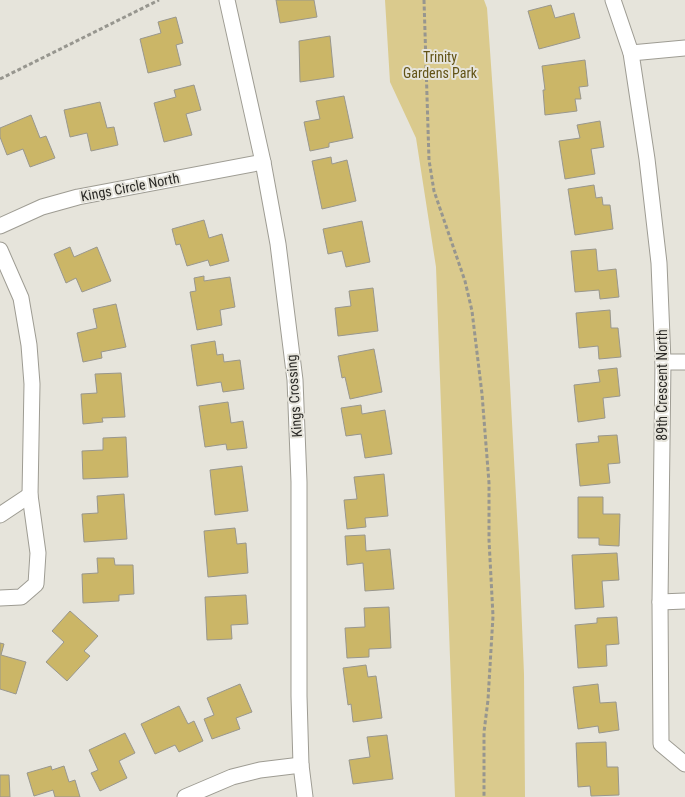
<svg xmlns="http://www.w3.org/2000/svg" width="685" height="797" font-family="'Roboto Condensed',sans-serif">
<rect width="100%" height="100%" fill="#e6e4db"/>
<path fill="#daca8d" d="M385,0H484L487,8L499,179L519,553L524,674L525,797H455L436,267L416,138L390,82Z"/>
<g fill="#cbb667" stroke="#99978e">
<path d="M276,0H314L317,17L280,23Z"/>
<path d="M551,5L555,18L574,13L580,38L539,49L528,11Z"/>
<path d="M176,17L183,43L176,45L181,65L148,73L140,39L161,33L158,22Z"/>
<path d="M330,36L334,77L300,82L299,41Z"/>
<path d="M585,60L588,86L579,87L581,99H575L577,111L545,115L543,90H545L542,66Z"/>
<path d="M194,85L201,110L186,114L192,135L164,142L154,103L176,97L174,90Z"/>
<path d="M344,96L353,138L329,143V147L310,151L304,122L320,119L316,101Z"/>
<path d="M100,102L107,128L114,127L118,145L91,151L87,133L70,137L64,110Z"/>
<path d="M31,115L40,138L46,136L55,158L30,167L23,149L7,155L0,137V128Z"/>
<path d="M600,121L604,147L591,149L595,174L565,179L559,141L580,138L577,125Z"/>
<path d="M331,157L332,164L347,160L356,201L322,209L312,161Z"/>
<path d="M594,185L596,198L602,197L603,205H610L613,229L575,235L568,189Z"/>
<path d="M204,220L209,238L222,234L229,261L210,266L208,260L187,266L180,244L176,245L172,229Z"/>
<path d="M362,221L370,262L346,267L342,251L328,254L323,229Z"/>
<path d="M70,247L74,257L97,247L111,281L82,292L76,278L66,283L54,254Z"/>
<path d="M596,249L598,271L616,269L619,297L600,299L599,290L575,292L571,251Z"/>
<path d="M204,276V281L230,277L235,307L220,310L222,325L197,330L190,292L196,291L194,278Z"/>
<path d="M373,288L378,331L338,336L335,308L351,306L349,291Z"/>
<path d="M116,304L126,347L101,352L102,358L83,362L77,333L97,328L93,309Z"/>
<path d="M610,310L611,328H618L621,357L599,359L598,346L579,348L576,313Z"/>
<path d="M215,341L217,355L223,354L224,362L240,360L244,389L223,392L221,382L197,386L191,345Z"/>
<path d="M374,349L382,392L350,399L345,377L342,378L338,356Z"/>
<path d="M617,368L620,396L603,398L605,418L578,422L574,385L600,382L598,370Z"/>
<path d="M121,373L125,417L102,418L103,422L83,424L81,394L97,393L95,374Z"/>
<path d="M228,402L231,423L243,421L247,448L227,450L226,444L205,447L199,406Z"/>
<path d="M361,405L362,414L385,410L392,454L365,458L361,434L346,436L341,408Z"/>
<path d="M617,435L620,463L608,464L610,483L580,486L576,444L599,442L598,436Z"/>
<path d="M126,437L128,477L83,479L82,451L103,450V438Z"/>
<path d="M242,466L248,511L215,515L210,470Z"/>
<path d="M384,474L388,516L365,518L366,527L347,529L344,500L357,499L354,477Z"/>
<path d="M124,494L127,539L84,542L82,514L98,513L97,496Z"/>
<path d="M578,497H603V514H620L619,546L599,545V538H578Z"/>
<path d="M235,528L237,544L246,543L248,573L208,577L204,531Z"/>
<path d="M365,535L366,551L390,549L394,589L365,591L363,563L347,565L345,536Z"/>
<path d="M617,553L619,580L602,581L604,607L575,609L572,555Z"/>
<path d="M97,558H114L115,565H133L134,594L119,595V601L83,603L82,574L98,573Z"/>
<path d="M246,595L248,624L231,625L232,639L207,640L205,597Z"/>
<path d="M389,607L391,648L369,649V657L347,658L345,628L365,627L364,608Z"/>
<path d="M70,611L98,636L84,651L90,656L67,681L46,662L64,642L52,631Z"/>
<path d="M617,617L619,644L606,645L607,666L578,668L575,625L597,623V618Z"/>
<path d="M0,643L4,644L1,655L26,662L16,694L0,689Z"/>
<path d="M366,665L368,677L376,676L382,718L353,722L351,704L348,705L343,668Z"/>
<path d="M240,684L252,712L236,718L240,729L212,739L204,719L214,715L207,698Z"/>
<path d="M598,684L600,703L616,702L619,730L599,733L598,726L578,729L573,687Z"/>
<path d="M179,706L188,724L194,721L203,741L179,752L175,745L155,754L141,724Z"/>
<path d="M125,733L135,753L119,761L127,778L100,791L91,773L98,770L89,750Z"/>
<path d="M387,735L393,779L353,784L349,760L370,757L367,737Z"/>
<path d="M606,742L607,767H618L619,795L591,796L590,786L578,787L576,743Z"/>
<path d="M51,766L52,770L64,766L69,782L75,780L80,797H55L53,790L34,796L27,773Z"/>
<path d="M0,775H9L10,797H0Z"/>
</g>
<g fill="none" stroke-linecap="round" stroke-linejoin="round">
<g stroke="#9e9c93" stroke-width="17">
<g id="minor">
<path d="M227,0L263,162L278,244L295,380L299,482V696L301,765L305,797"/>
<path d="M613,0L631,53L647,159L659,263L663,362L660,602L661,744L685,764"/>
<path d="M631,53L685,48"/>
<path d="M0,226L42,207L78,197L263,162"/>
<path d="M0,250L21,298L29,345L32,384L30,495L38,553L36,584L21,597L0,598"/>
<path d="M663,362H685"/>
<path d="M0,515L30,495"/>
<path d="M660,602L685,601"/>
<path d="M185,797L232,777L260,770L301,765"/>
</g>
</g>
<g stroke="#97968f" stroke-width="3" stroke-dasharray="4 2.5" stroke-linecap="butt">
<path d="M424,0L429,160L434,191L465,281L472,311L482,394L489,483V540L493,616L488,700L484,732V797"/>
<path d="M0,79L159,0"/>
</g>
<use href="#minor" stroke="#fff" stroke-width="15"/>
</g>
<g text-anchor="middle" stroke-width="4" stroke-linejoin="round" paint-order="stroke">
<g font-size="14" fill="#625316" stroke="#e6e4db">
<text x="440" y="62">Trinity<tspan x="440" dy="16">Gardens Park</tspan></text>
</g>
<g font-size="14" fill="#2a2926" stroke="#e6e4db">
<text transform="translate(130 187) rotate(-11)" y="5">Kings Circle North</text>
<text transform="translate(662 385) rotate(-90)" y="5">89th Crescent North</text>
<text transform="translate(294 396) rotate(-94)" y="5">Kings Crossing</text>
</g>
</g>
</svg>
